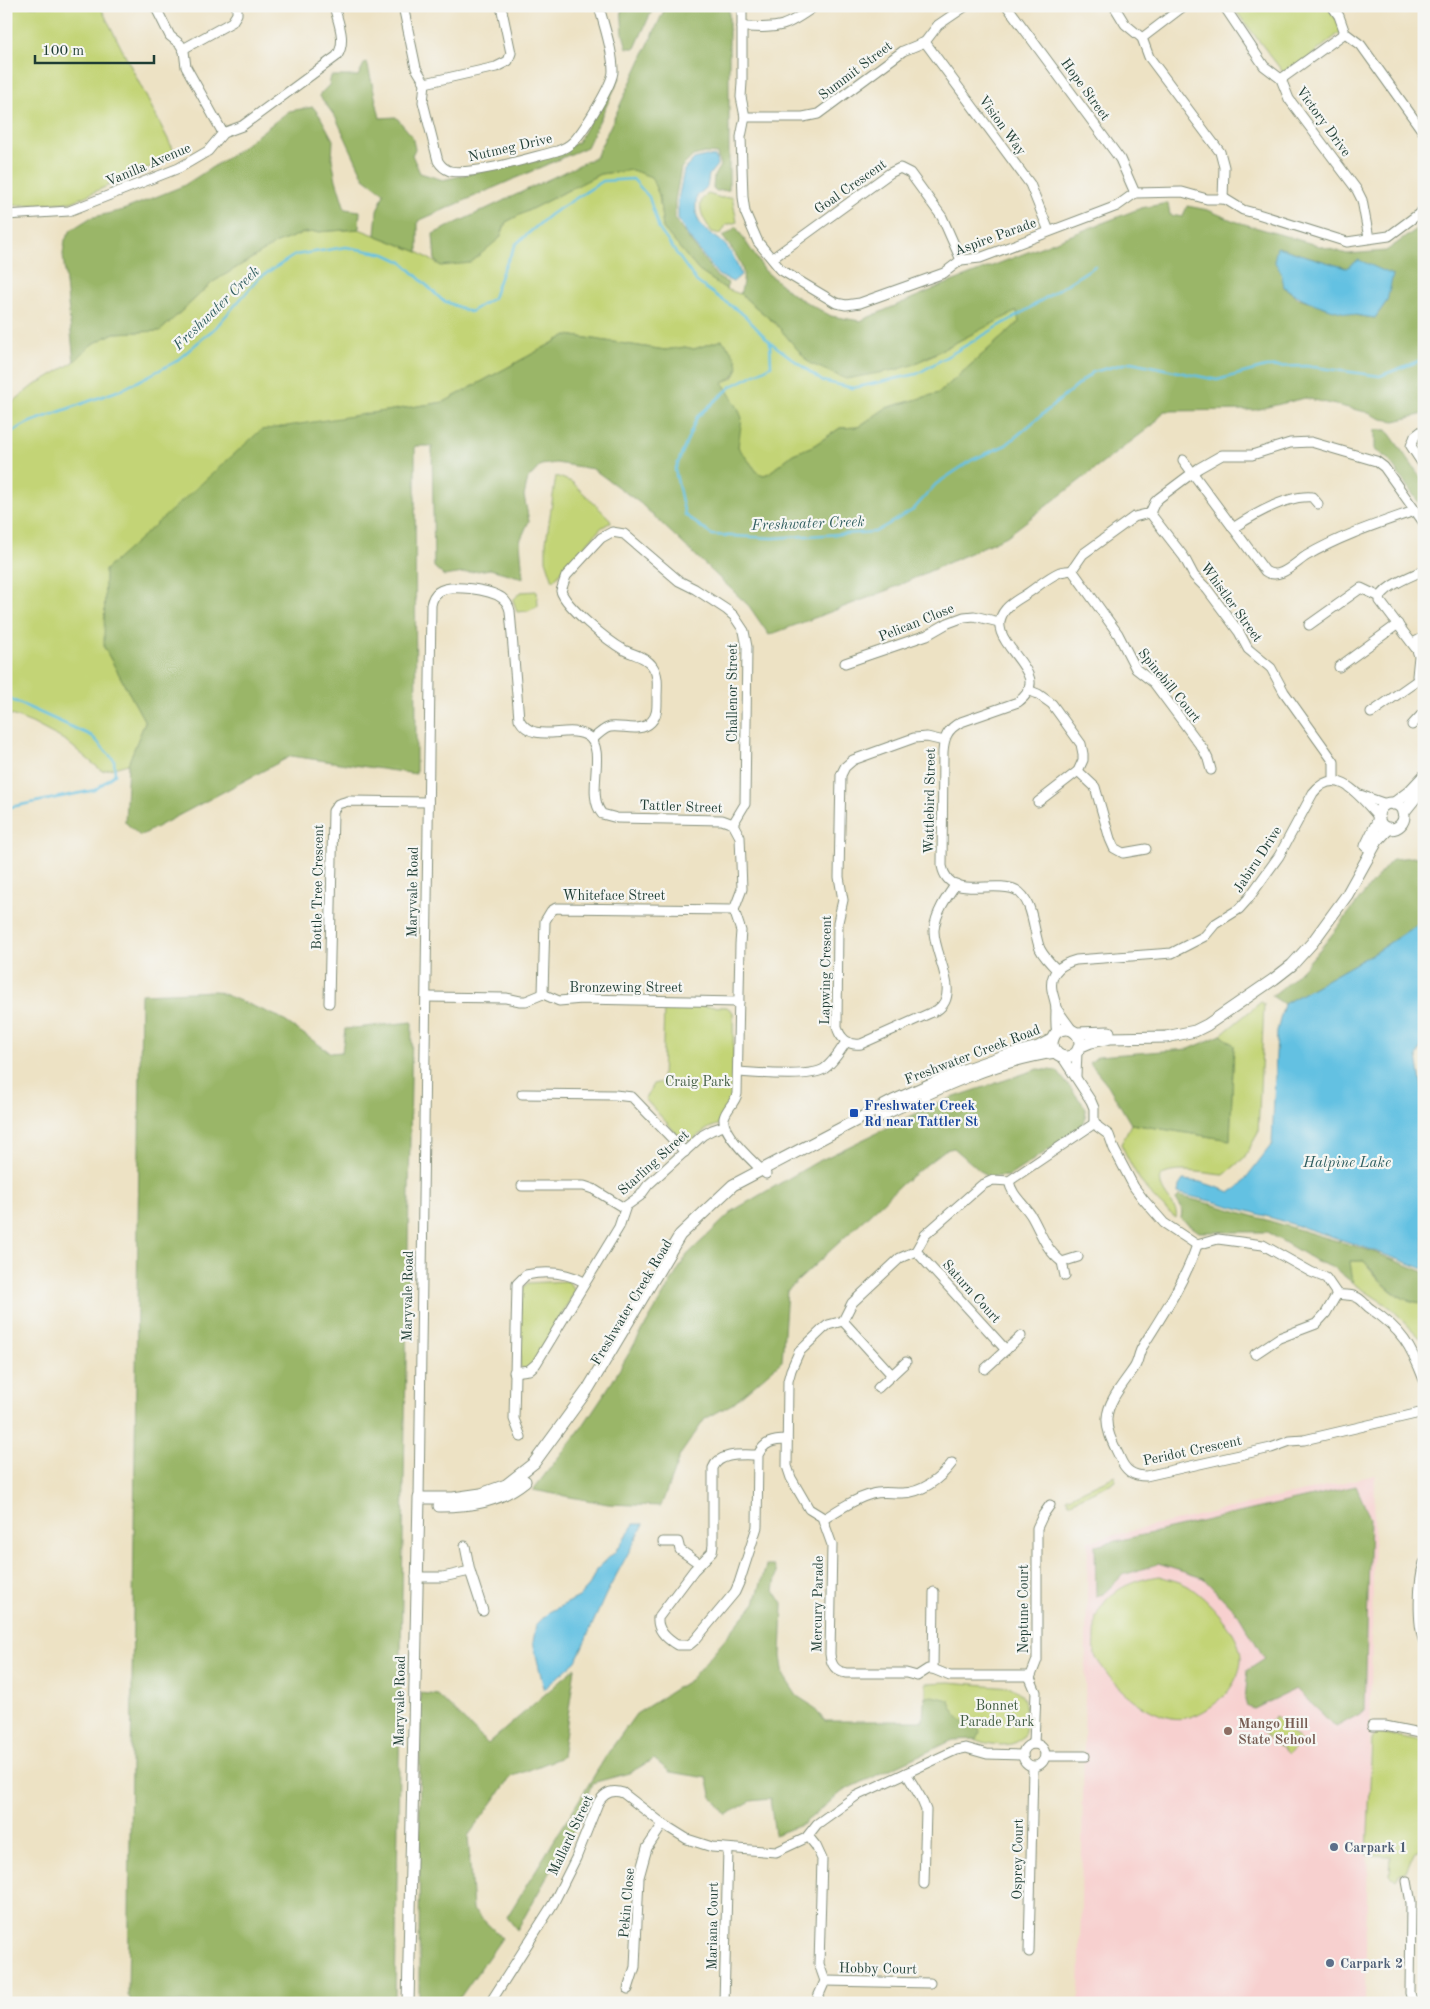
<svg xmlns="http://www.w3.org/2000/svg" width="1430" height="2009" font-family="'Old Standard TT',serif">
<rect width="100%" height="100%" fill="#f6f6f2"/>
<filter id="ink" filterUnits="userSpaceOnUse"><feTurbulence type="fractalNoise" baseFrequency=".02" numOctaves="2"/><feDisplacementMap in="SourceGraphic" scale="10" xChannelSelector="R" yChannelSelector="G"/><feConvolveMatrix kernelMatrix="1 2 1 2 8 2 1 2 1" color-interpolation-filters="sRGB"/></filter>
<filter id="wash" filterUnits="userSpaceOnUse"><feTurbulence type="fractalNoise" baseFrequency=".0096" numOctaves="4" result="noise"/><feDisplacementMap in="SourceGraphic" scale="20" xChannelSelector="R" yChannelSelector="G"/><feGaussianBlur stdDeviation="1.12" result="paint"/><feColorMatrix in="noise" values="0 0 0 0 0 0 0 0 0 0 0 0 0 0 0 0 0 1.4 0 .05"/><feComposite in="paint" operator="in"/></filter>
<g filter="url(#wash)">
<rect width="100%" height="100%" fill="#ede2c4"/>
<path fill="#f7d0cf" d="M1375,1475L1365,2003H1079L1088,1541Z"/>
<g fill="#c3d476" stroke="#718855">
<path d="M6,6H100L176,155L72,202L6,206Z"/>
<path d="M1232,6H1329L1343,30L1286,76Z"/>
<path d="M632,170L651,176L659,195L663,228L699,271L726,289L740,294L776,324L809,363L895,370L927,358L1017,310L1019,322L939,393L886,408L858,427L840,428L813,446L793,454L769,473L764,475L758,473L738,447C741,415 739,411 722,383L733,378L736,373L729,347L722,340L694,349L685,347L665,350L567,335L444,402L261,431L104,647L145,722L128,764L102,771L66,741L32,723L6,713V408L30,388L74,362L91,345L114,333L160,331L213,282L277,243L302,233L359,229L418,252L441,266L500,238L506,222L600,174Z"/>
<path d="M708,194L721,198L732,197L737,222L726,225L721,234L712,232C704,220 693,203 708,194Z"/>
<path d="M556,476L572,482L610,519L611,522L601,528L553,581L546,560V542Z"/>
<path d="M537,591L538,606L528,611L517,612L513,600L521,592Z"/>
<path d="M1261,1002L1264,1004L1258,1133L1244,1158L1224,1175C1206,1174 1175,1166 1161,1176C1157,1195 1180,1204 1176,1218C1146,1194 1137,1178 1121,1144L1131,1124L1230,1140L1234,1045L1221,1035Z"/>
<path d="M664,1005L727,1007L733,1012L734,1099L720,1124L709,1128L690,1141L677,1134L645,1099L653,1084L662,1082Z"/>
<path d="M1349,1261H1364C1380,1282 1396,1302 1424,1303V1342L1391,1308L1353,1283Z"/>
<path d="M568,1281L575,1291L533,1365L526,1371L520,1366V1291L528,1283Z"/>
<path d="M1115,1476L1116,1481L1069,1503L1066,1498Z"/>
<path d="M1159,1576C1168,1579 1180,1581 1188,1586C1207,1598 1240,1633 1241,1657C1242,1673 1229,1694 1217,1702C1205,1712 1188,1721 1172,1718C1144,1712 1118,1691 1103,1668C1100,1664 1096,1659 1095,1655C1094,1649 1095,1642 1095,1636C1096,1630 1094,1623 1096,1617C1107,1590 1133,1580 1159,1576Z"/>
<path d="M949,1682L1010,1687C1024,1693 1026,1701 1025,1715C1025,1720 1026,1727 1025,1732C1019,1751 988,1745 975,1739L977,1736C964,1726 953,1717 950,1701L926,1699V1683Z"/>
<path d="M1275,1717L1301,1742L1288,1755L1262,1730Z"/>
<path d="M1378,1733L1424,1741V1849L1413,1854L1406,1871L1399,1875L1396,1880L1390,1875L1391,1856L1367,1855L1372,1739Z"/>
</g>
<g fill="#9ab667" stroke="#5c7a4e" fill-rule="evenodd">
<path d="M621,6H654L635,48H627L623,34Z"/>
<path d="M666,6H729V190L717,191L713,189L714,176L720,166L717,154L705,153L693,156L681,168L675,201V220L717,277L728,283L726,289L699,271L663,228L659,195L651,177L632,170L600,174L506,222L500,238L470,263L441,266L435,261L433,234L596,157Z"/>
<path d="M367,62L380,118L396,117L412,136L415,149L412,155L420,173L443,180L558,152L578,142L596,109L602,108L601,102L616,77H620L587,147L418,221V252L375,235L377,211L384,193L364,178L336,118L319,95L329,85L331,76H358L364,64Z"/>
<path d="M313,107L320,116L333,140L332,159L336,180L345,209L360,211L359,229L303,233L277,243L213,282L160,331L114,333L91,345L74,362L63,254L65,240L71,230L90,218L123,210L183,186L233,154L289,111Z"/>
<path d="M1168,203L1170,215L1183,217L1187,206L1208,210L1234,221L1347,254L1386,251L1424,224V414L1395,421L1382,419L1366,412L1305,398L1255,410L1164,411L1154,424L1007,536L886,591L769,635L749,606L640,503L593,469L556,463L541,465L528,479L524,496L529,521L520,541L523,578L490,569L444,576L434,567L432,446H415L416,774L291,756L140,836L125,822L128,764L145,722L104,647L105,570L261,430L444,402L567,335L665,350L685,347L694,349L722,340C737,356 748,371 723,383L738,408L742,418L738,447L758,473L764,475L769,473L793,454L813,446L840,428L858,427L886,408L939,393L1019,322L1017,311L912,365L895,370L846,379L809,363L776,324L740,294C749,268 738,258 723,237L736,227L765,271L795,296L831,316L860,321L941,286L1141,208ZM1277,247L1346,268L1387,301L1375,318L1359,316L1298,298L1284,287Z"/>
<path d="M1375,430H1387L1424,482V510L1388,459L1375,450Z"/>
<path d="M1424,856V920L1374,953L1284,1004L1272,996C1322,958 1352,903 1393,859Z"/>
<path d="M216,991L279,1017L331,1053L342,1052L345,1029L412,1022L395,1997L277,2003H132L128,1994L141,994Z"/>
<path d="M1221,1035L1234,1045L1230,1140L1131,1124L1108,1085L1090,1063L1098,1056L1189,1049Z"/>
<path d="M1038,1069L1057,1071L1086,1108L1085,1118L1079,1130L1009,1176L987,1177L954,1148L945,1150L903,1183L787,1291L782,1361L732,1404L705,1419L680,1455L661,1506L608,1504L533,1490L582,1427L612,1382L687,1255L734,1210L815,1163L940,1102Z"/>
<path d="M1179,1196L1226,1208L1371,1251L1424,1272V1303C1396,1302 1381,1281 1364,1261H1350L1353,1283L1334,1268L1316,1261L1267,1232H1199L1181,1219L1182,1209L1176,1199Z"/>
<path d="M1356,1486L1370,1518L1365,1711L1336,1727L1296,1689L1254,1709L1247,1707L1245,1700L1248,1670L1265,1659L1239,1615L1203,1578L1158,1564L1123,1575L1103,1594L1096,1596L1095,1546Z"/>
<path d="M766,1566H774L777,1573L774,1590L783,1604L781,1656L784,1676L797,1696L811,1705L825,1721H923L924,1702L927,1697L933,1696L949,1700C959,1721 959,1720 979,1729L980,1732L977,1739L953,1740L843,1791L803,1824L775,1835L770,1799L751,1801L726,1815L712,1797L707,1778L670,1772L654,1759L629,1773L592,1783L576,1826L517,1930L507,1917L608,1753L636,1714L691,1679L755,1603Z"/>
<path d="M575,1668L562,1757L511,1777L468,1836L473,1910L502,1938L456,2003H419L420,1693L438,1695L488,1744Z"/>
</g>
<g fill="#64c1e2" stroke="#427f8b">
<path d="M706,156L716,157L717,165L709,175L707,187L697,196C696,202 695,210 697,216C702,232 710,232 721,241C732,250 737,263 741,275L733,282L718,275L688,236L678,219V200L684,170L694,159Z"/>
<path d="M1277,247L1346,268L1359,260L1393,275L1387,301L1375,318C1346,315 1307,305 1284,287L1281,272L1274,261Z"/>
<path d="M1424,920V1039L1417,1057L1424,1100V1269C1361,1245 1295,1224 1230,1206C1213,1201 1195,1198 1178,1193L1179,1186L1183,1180L1201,1182L1231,1192L1239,1187L1272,1144L1277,1031L1284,1004L1374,953Z"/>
<path d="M634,1524H644L606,1594L576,1661L544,1689L533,1642L536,1625L549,1612L579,1597L589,1586L596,1570L616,1551Z"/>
</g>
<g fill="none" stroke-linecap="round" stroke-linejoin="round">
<g stroke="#64c1e2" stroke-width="2.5">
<path d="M770,342L771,366L732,386L697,417L675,470L685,515L712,535L773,538L875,532L913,510L936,484L972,460L1006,445L1093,372L1131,362L1217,380L1266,367L1306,366L1380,376L1424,359"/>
<path d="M6,435L28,423L123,389L175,362L216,327L259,278L295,255L346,247L385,254L402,262L442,300L470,312L493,298L502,272L516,244L551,214L603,181L633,179L649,197L659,229L697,282L744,315L770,342L822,381L853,388L917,374L1025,311L1095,266"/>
<path d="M6,694L12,700L92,736L114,760L115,774L95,790L6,808"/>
</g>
</g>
</g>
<g filter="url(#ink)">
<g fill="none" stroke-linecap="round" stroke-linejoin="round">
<g stroke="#86907c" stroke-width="11">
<g id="minor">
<path d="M155,6L170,36L180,44L184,51L186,67L223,133"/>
<path d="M403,6L416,68L425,83L423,102L438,161C441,166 444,169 450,171C473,176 532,157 557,151C564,149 569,146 574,141C584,130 613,84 613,71C613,50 604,27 599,6"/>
<path d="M742,6V82L741,97L745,117L741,137L743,197L745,212L758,242L781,270L836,303L846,305L860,303L944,273L961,260L980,258L1117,206L1135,193L1182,192L1207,199H1225L1243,210L1258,214L1347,242L1389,236L1424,210"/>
<path d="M1007,6L1120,159L1135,193"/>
<path d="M1114,6L1125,24L1142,38L1149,57L1220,152L1224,167L1223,199"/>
<path d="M1224,6L1264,66L1281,79L1289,99L1357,190L1362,200L1369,238"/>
<path d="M1332,6L1339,16L1345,33L1361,45L1424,133"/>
<path d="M742,27C780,28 783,29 815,6"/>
<path d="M1142,38L1184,6"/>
<path d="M925,42L1030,184L1049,231"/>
<path d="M183,49L232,22L237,14V6"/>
<path d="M1281,79L1345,33"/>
<path d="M425,83L496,67L508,61L511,53L501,6"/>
<path d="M745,117H803L818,114L903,51L925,42L938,25L966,6"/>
<path d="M6,215L69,211L179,168L208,151L223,133L242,126L337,56C347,41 338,22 334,6"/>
<path d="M773,258L890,173L900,168L910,173L942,217L961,260"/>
<path d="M1424,429L1415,436L1411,446L1424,466"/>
<path d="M1183,460L1265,571C1279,581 1294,564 1306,556C1340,536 1377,524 1414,511"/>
<path d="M1150,513L1184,557L1194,576L1207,589L1239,632L1248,649L1271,668L1284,692L1334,762V781"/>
<path d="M1233,528C1253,515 1288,495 1312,497L1318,504"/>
<path d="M1072,570L1118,634L1136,669L1154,683L1203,749L1208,759L1211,770"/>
<path d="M1424,570C1412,576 1380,587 1380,601L1417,650L1419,656L1417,676L1424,686"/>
<path d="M1309,625L1361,588L1380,597"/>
<path d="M1413,643L1424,637"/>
<path d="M845,663L927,635L948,623L964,617L974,616L999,622"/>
<path d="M1339,667L1398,624"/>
<path d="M1028,690L1038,694L1052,704L1081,744L1083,754V760L1078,771L1038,802"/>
<path d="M1371,713L1418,680"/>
<path d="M1412,725L1424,712"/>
<path d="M592,740C597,735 603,729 610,727C623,725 640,733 651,722C658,715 657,706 657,697C657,687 659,676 653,667C647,657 634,655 624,650C608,641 566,607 561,591L566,576L601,538L612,532L624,534L679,581L695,589L727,610L734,616L744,631L747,647L745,804L733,824"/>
<path d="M944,741L927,737L914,738L853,760L845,767L841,775L839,877L843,900L838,922L837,1026C839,1038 849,1046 861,1044L937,1010C962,994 933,954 934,930C936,912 946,898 956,884"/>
<path d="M1078,771L1095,787L1110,839L1114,848L1123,853L1146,849"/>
<path d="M1360,795L1386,804"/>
<path d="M1057,970C1050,963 1044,957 1040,949C1033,932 1034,900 1016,890C993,879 949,902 942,866L943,752C944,738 947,729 961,722L1018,702C1060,672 977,642 1006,609C1011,603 1019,599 1025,595C1036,588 1048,577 1060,572C1064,571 1068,571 1072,570L1083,554L1134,517L1150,513L1155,502L1159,498L1199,468L1222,455H1252L1290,443L1311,442L1376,461L1384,467L1424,523"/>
<path d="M543,994L545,921L551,911L556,908L734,910"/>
<path d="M426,997L506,998L520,1001H526L543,994L559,1001L582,999L739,1002"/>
<path d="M329,1003L333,811L338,804L348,801L428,802"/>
<path d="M1056,1008L1072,1030"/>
<path d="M1057,1033C1055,1024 1056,1017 1056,1009C1056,1003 1053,996 1052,990C1049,973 1061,964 1076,960L1172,953L1205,936L1215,924L1239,909L1248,899L1279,856L1313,793C1337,763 1361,798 1378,816"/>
<path d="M1061,1055L1091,1101L1094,1108V1121L1098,1127L1109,1135L1114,1149L1134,1187L1143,1199L1164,1223L1197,1245L1218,1239L1263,1245L1311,1272L1326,1278L1337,1294C1344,1296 1350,1294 1356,1297C1362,1299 1366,1306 1371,1309C1402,1330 1411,1346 1424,1380"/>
<path d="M738,1072C758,1073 808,1078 824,1069C834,1062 840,1051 846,1042"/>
<path d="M1076,1076L1077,1051"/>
<path d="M522,1094L615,1095L632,1097L685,1152"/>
<path d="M1009,1181C1012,1197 1024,1203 1032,1217C1041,1233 1046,1250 1062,1262"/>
<path d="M522,1186H584L593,1189L624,1208"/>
<path d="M1197,1245C1185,1281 1163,1314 1143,1346C1138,1353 1139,1361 1134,1368C1125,1382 1108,1400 1107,1418C1106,1432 1114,1445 1120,1458C1125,1470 1132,1476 1146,1476L1271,1448L1290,1441L1304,1440L1424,1412"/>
<path d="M916,1251L1006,1350"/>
<path d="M1065,1276L1062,1262L1078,1257"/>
<path d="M843,1321L892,1375"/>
<path d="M1255,1354L1279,1338L1316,1324L1326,1313L1337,1294"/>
<path d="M985,1369L1021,1336"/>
<path d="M514,1372L529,1370L536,1364L619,1227L626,1206L640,1196L648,1185L703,1135L712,1130L724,1126"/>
<path d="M878,1388L906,1362"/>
<path d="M521,1437L514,1419L517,1284L526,1275C546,1271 566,1272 584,1282"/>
<path d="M758,1455C743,1455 719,1452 713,1468V1545L712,1552L694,1570L658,1618C657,1630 667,1639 677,1645H689L695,1640L735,1592L739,1583L757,1527L758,1455C764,1442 773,1440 787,1440"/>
<path d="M419,1498L431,605C432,600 434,595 438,592C450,583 491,590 502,598C507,602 509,606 510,611L519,719C534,747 569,722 589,737C607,752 585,794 602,814L617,818L722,820L733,824L740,837L742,889L734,910L741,931L740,944L737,1094C735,1103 726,1109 724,1118C721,1133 755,1164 766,1174"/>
<path d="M824,1519C838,1510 856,1498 872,1494C881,1491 890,1493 900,1493C921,1494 940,1479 952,1463"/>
<path d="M663,1542H678L680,1550L700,1564"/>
<path d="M465,1546L470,1571L483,1611"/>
<path d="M1424,1563C1418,1582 1417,1624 1424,1642"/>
<path d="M416,1577H443L470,1571"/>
<path d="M933,1669L934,1592"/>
<path d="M1030,1676H950L933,1669H928L917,1676L906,1673H846C835,1671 831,1665 830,1654L832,1545L822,1517L809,1509L791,1478L787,1466L788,1381L791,1370L799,1352L823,1329L828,1325L843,1321L852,1303L900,1258L916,1251L925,1235L982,1185L993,1180L1009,1181L1095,1123"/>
<path d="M1372,1726H1385L1424,1734"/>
<circle cx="1034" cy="1755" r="11"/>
<path d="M1034,1744L1036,1692L1030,1678L1037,1660V1528L1043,1515L1050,1505"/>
<path d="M1045,1756H1085"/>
<path d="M906,1773L921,1798L926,1810L924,1884"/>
<path d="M808,1836L816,1846L822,1859L819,1964L825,1981L818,1997L819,2003"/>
<path d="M1407,1881L1411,1903L1410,1993L1413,2003"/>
<path d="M1029,1952L1033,1767"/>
<path d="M825,1981L930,1983"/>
<path d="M628,1989L635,1967L639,1877L647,1848L663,1824"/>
<path d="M490,2003L553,1904L576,1858L598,1803C604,1793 612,1789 623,1793L663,1824L687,1839L712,1847L776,1852L806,1838L817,1824L856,1796L956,1750L966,1748L987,1754L1022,1755"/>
<path d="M724,2003L728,1849"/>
</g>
</g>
<g stroke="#86907c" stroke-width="13">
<g id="major">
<circle cx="1391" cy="816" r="13"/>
<path d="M1393,804L1409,792L1424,776"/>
<path d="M1403,813L1424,787"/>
<path d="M1366,846L1379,819"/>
<circle cx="1066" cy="1043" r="14"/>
<path d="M1076,1033L1109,1032"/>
<path d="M1079,1047L1091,1042L1110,1038L1166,1037L1195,1031L1207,1025L1274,979L1292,965L1312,943L1347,895L1377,841L1389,828"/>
<path d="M880,1116C932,1091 998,1059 1056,1052"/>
<path d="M439,1506C471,1506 499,1502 525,1481"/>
<path d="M408,2003L419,1498H453L481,1494L506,1485L534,1463L588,1389L680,1235L733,1185L893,1101L958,1072L1003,1056L1038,1047L1053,1039"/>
</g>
</g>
<use href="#minor" stroke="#fff" stroke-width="9"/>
<use href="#major" stroke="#fff" stroke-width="11"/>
</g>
</g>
<rect fill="#1a4fb4" stroke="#f6f6f2" stroke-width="2" x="849" y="1108" width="10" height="10" rx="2.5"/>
<circle fill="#8d6e63" stroke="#f6f6f2" stroke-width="2" cx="1228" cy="1731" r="5"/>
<g fill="#5c6f8a" stroke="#f6f6f2" stroke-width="2">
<circle cx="1334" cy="1847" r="5"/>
<circle cx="1330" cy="1963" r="5"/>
</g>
<g text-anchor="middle" stroke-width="4.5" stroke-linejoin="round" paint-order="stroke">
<g font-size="14" fill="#1f3d34" stroke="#f6f6f2">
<text transform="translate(855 70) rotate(-37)" y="5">Summit Street</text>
<text transform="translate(1086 89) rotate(54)" y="5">Hope Street</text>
<text transform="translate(1324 121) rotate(54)" y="5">Victory Drive</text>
<text transform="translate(1003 125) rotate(54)" y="5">Vision Way</text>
<text transform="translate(510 147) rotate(-13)" y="5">Nutmeg Drive</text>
<text transform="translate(148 164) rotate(-23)" y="5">Vanilla Avenue</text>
<text transform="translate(850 186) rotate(-35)" y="5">Goal Crescent</text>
<text transform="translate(995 236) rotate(-20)" y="5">Aspire Parade</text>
<text transform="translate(1232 602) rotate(54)" y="5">Whistler Street</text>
<text transform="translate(916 622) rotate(-22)" y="5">Pelican Close</text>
<text transform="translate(1170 685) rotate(51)" y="5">Spinebill Court</text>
<text transform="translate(732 693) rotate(-90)" y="5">Challenor Street</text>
<text transform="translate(929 801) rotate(-89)" y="5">Wattlebird Street</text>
<text transform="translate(681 806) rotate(2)" y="5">Tattler Street</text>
<text transform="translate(1257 859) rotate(-57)" y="5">Jabiru Drive</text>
<text transform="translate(317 887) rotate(-89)" y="5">Bottle Tree Crescent</text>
<text transform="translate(412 892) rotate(-89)" y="5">Maryvale Road</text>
<text x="614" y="900">Whiteface Street</text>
<text transform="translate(825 970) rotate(-89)" y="5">Lapwing Crescent</text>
<text x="626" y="992">Bronzewing Street</text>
<text transform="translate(972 1054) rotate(-21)" y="5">Freshwater Creek Road</text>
<text transform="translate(653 1162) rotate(-42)" y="5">Starling Street</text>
<text transform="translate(972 1291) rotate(48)" y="5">Saturn Court</text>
<text transform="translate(407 1296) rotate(-89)" y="5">Maryvale Road</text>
<text transform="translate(631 1302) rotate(-59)" y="5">Freshwater Creek Road</text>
<text transform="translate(1192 1450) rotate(-12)" y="5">Peridot Crescent</text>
<text transform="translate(817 1604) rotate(-89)" y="5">Mercury Parade</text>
<text transform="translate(1023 1609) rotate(-90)" y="5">Neptune Court</text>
<text transform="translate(399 1701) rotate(-89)" y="5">Maryvale Road</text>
<text transform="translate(570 1835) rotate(-65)" y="5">Mallard Street</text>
<text transform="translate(1017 1859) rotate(-89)" y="5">Osprey Court</text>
<text transform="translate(626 1903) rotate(-85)" y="5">Pekin Close</text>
<text transform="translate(712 1926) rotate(-89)" y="5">Mariana Court</text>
<text transform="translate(878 1968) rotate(1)" y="5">Hobby Court</text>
</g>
<g font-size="14" fill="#405b41" stroke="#f6f6f2">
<text x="698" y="1086">Craig Park</text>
<text x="997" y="1710">Bonnet<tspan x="997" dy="16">Parade Park</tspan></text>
</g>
<g font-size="14" font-weight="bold" fill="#164399" stroke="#f6f6f2" text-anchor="start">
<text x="864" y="1110">Freshwater Creek<tspan x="864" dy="16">Rd near Tattler St</tspan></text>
</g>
<g font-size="14" font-weight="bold" fill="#785e54" stroke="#f6f6f2" text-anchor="start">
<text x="1238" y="1728">Mango Hill<tspan x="1238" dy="16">State School</tspan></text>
</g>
<g font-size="14" font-weight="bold" fill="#4e5e75" stroke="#f6f6f2" text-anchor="start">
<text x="1344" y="1852">Carpark 1</text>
<text x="1340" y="1968">Carpark 2</text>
</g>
<g font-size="15" font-style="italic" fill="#305e60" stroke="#f6f6f2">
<text transform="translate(216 308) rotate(-44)" y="5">Freshwater Creek</text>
<text transform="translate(808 523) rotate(-2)" y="5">Freshwater Creek</text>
<text x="1347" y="1167">Halpine Lake</text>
</g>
</g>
<rect width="1430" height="2009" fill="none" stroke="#f6f6f2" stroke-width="25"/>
<path d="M35 55v8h119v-8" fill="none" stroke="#1f3d34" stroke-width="2.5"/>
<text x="42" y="55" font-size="15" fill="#1f3d34" stroke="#f6f6f2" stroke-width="4" paint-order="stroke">100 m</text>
</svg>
